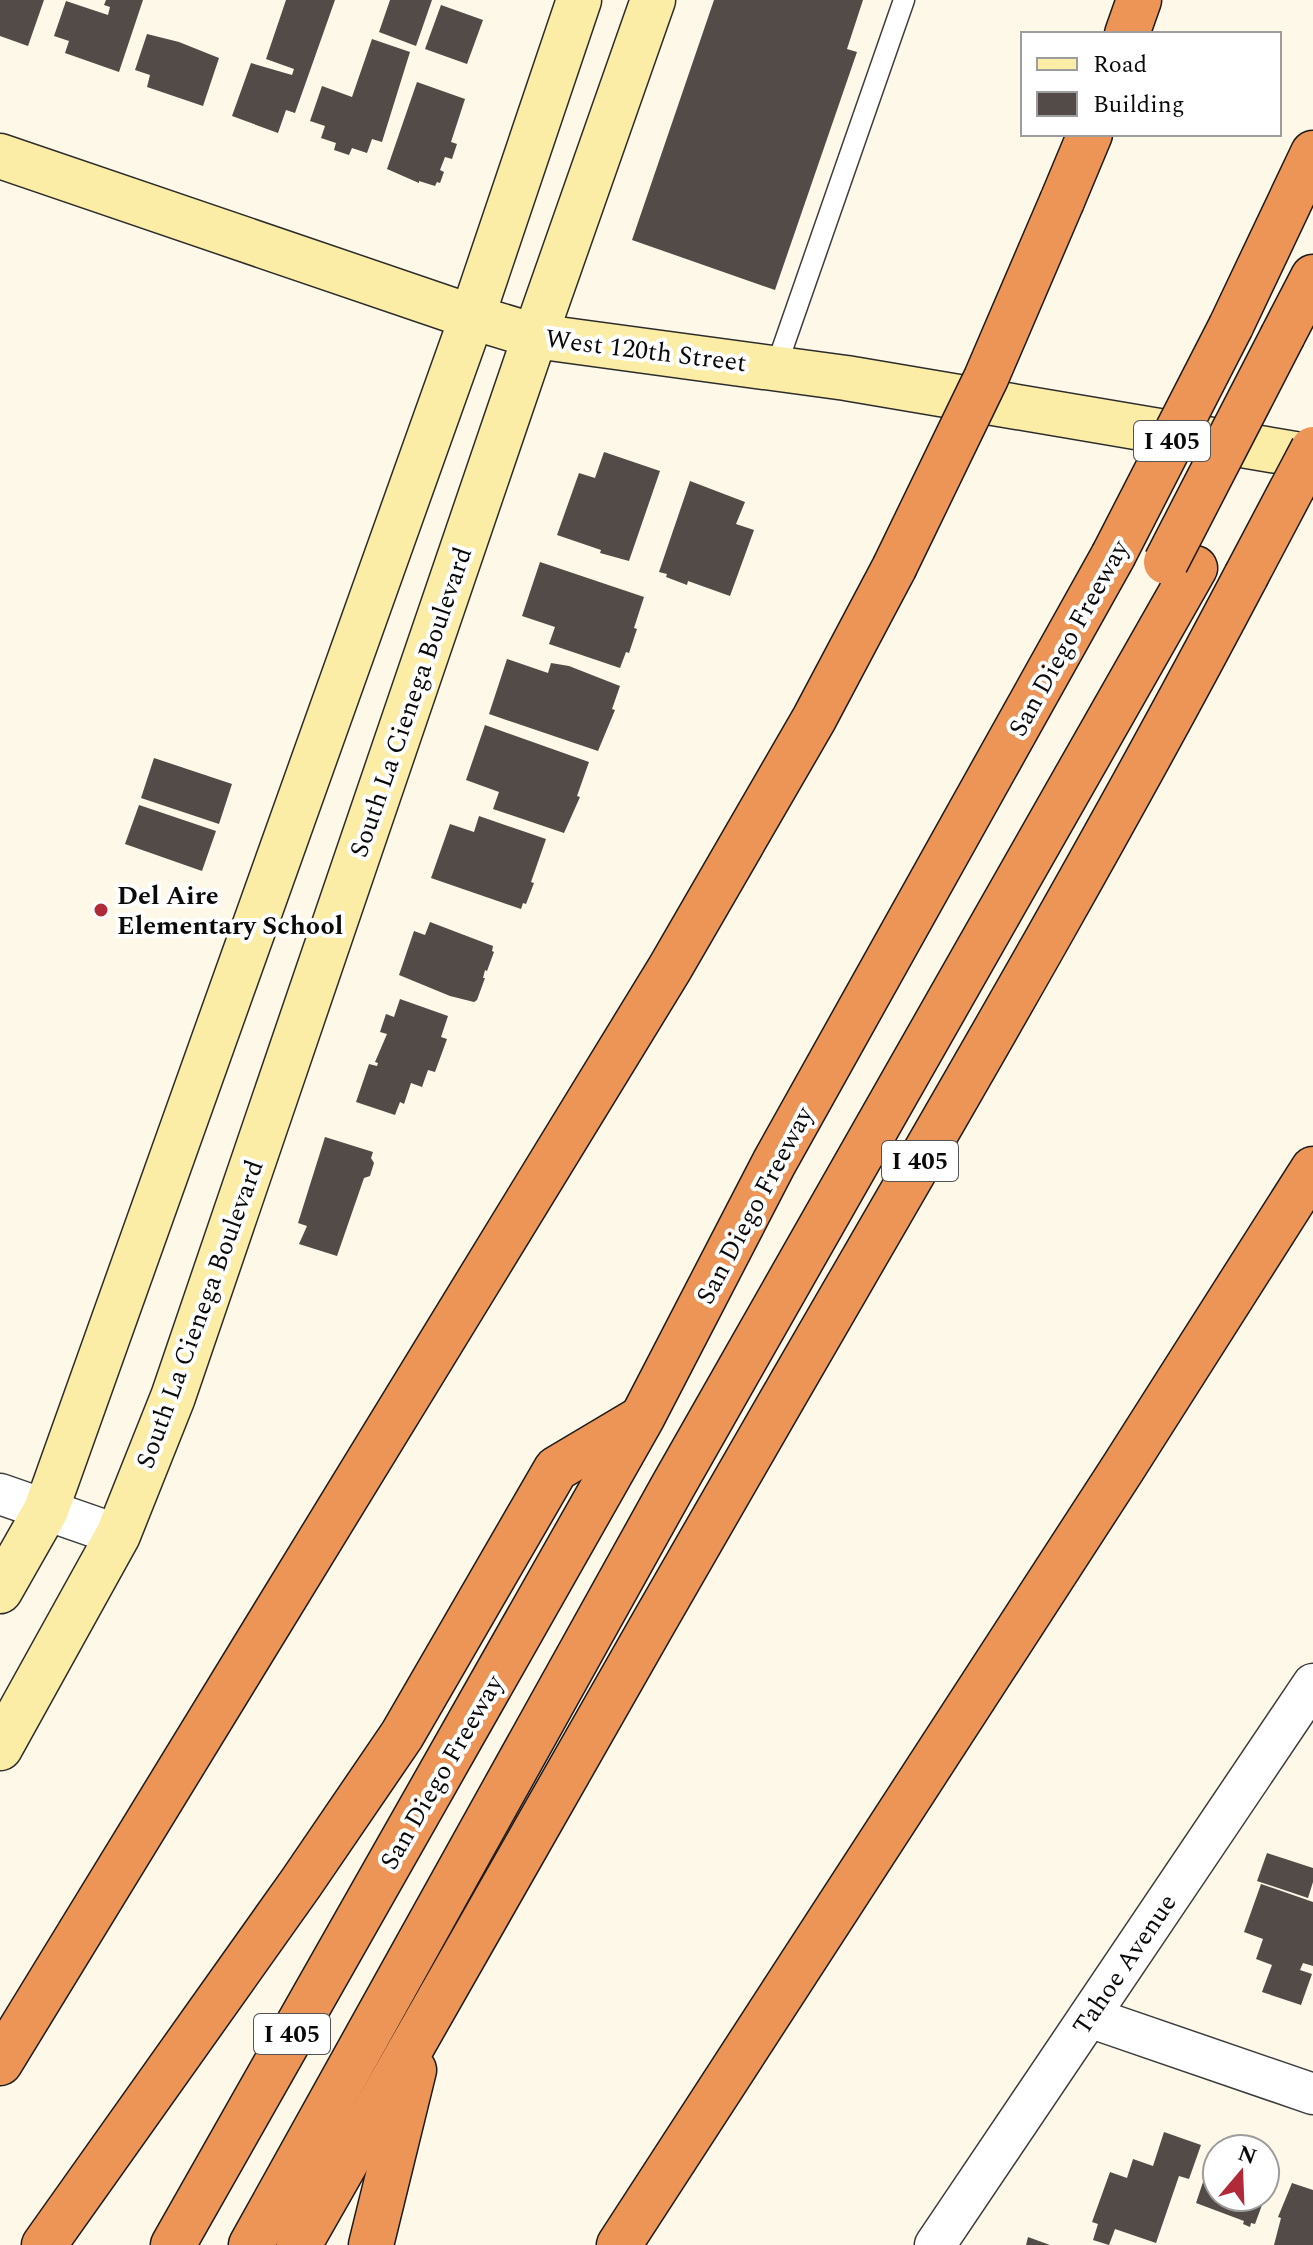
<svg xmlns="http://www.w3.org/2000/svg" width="1313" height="2245" font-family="Spectral,serif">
<rect width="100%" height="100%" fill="#fef8e8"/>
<g fill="#524b47">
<path d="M0,0H44L28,46L0,36Z"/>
<path d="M106,0H143L119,72L65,53L69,41L54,36L66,1L108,15L110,7L104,5Z"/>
<path d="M286,0H335L295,113L286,110L278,133L232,116L251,63L292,75L294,69L266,59Z"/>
<path d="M390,0H432L416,46L379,32Z"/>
<path d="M714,0H863L847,49L857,52L775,290L632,240Z"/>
<path d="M441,5L483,20L467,64L425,49Z"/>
<path d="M147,34L179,42L219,58L203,106L147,87L150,75L135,70Z"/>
<path d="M372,39L410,52L382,142L372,139L367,153L352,148L349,155L334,150L336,143L321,138L325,126L310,121L322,86L352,97Z"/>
<path d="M417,82L465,99L451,142L457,144L452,159L445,157L440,170L444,172L440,183L437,182L435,186L419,181V183L387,169Z"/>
<path d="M604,452L660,471L629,561L600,553L601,550L557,535L579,473L595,478Z"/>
<path d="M690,481L745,502L736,524L754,530L730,596L688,581L687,585L666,577L667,574L659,572Z"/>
<path d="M540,562L644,597L634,628L637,629L629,653L626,652L620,668L549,644L555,627L522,616Z"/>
<path d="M507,659L548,673L551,663L569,666L620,686L612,709L615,710L598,751L489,714Z"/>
<path d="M485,725L589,762L577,796L580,797L564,833L493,809L499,792L466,780Z"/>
<path d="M154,758L232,784L219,824L141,798Z"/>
<path d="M139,805L216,831L202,871L125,844Z"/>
<path d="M479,816L546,839L531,882L534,883L526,904L523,903L521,909L431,878L450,824L474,832Z"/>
<path d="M430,922L493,946L492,951L494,952L487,971L485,970L483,978H485L477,1000L474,1002L450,996L399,975L414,931L425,935Z"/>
<path d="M400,999L448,1016L441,1037L447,1039L435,1072L428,1070L422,1087L411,1083L404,1104L400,1102L395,1115L356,1102L369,1064L377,1066L378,1063L375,1062L387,1034L380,1032L386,1014L394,1017Z"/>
<path d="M325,1137L373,1152L371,1158L374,1163L370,1176L364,1178L337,1256L299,1244L307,1226L298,1223Z"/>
<path d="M1267,1853L1313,1868V1882L1308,1898L1257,1881Z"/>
<path d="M1261,1884L1313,1902V1966L1303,1963L1300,1970L1312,1974L1301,2005L1262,1992L1272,1965L1256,1959L1263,1939L1244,1932Z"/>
<path d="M1164,2132L1201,2145L1189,2179L1179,2176L1156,2243L1115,2229L1109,2245L1093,2240L1098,2224L1092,2222L1110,2172L1127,2178L1133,2159L1153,2166Z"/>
<path d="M1212,2155L1217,2157V2197H1265L1255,2224L1251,2223L1250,2227L1243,2224L1244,2221L1196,2203Z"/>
<path d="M1267,2174L1272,2176L1265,2195V2175Z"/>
<path d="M1292,2183L1313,2190V2245H1274L1281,2218L1278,2217Z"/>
<path d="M1028,2237L1050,2245H1026Z"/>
</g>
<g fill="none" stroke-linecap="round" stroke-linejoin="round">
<g stroke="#3d3d3d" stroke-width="23">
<path id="service" d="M776,367L904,0"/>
</g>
<g stroke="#3d3d3d" stroke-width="43">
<g id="minor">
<path d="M0,1494L118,1535"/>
<path d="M1089,2017L1313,2094"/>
<path d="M935,2245L1313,1684"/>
</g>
</g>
<g stroke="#2c2c2c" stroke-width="47">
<g id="secondary">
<path d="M0,156L472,317L535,336L846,378L1313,457"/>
<path d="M0,1591L46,1510L472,317L579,0"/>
<path d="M0,1748L118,1535L173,1397L535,336L653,0"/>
</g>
</g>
<g stroke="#1b1b1b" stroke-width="47">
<g id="motorway">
<path d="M1127,34L1139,0"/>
<path d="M1062,201L1090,134"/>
<path d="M1231,326L1313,153"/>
<path d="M1283,335L1313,277"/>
<path d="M0,2063L670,968L814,719L894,568"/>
<path d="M44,2245L301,1883L402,1735L556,1469L640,1419"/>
<path d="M173,2245L642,1418L774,1163L1113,556"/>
<path d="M251,2245L673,1486L1195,568"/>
<path d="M299,2245C460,1960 623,1675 787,1391C943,1121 1101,852 1246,576"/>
<path d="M371,2245L414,2070"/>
<path d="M619,2245L1123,1468L1313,1169"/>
</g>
</g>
<use href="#service" stroke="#fff" stroke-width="20"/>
<use href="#minor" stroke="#fff" stroke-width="40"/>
<use href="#secondary" stroke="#fbeda6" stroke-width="44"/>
<use href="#motorway" stroke="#ed9457" stroke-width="44"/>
<g stroke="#1b1b1b" stroke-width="47" stroke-linecap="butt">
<g id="motorway-bridge">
<path d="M1113,556L1231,326"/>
<path d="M1166,562L1283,335"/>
<path d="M894,568L986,378L1062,201"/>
<path d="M1246,576L1313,449"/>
</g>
</g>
<use href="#motorway-bridge" stroke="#ed9457" stroke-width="44"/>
</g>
<circle fill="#b12a37" stroke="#fff" stroke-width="3" cx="101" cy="910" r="8"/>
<g text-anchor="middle" stroke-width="8" stroke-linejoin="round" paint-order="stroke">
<g fill="#fff" stroke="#545454" stroke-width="2">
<rect x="1134" y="421" width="76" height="40" rx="6"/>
<rect x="882" y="1141" width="76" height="40" rx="6"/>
<rect x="254" y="2014" width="76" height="40" rx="6"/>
</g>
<g font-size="24" font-weight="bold" fill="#0a0a0a">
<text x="1172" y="449">I 405</text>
<text x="920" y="1169">I 405</text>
<text x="292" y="2042">I 405</text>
</g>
<g font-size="26" fill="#0a0a0a" stroke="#fff">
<text transform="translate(646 350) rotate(7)" y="9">West 120th Street</text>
<text transform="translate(1068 638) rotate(-61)" y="9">San Diego Freeway</text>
<text transform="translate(410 702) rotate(-71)" y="9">South La Cienega Boulevard</text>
<text transform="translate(754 1205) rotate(-62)" y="9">San Diego Freeway</text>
<text transform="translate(199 1314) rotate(-70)" y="9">South La Cienega Boulevard</text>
<text transform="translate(441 1772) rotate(-60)" y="9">San Diego Freeway</text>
<text transform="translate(1124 1964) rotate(-56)" y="9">Tahoe Avenue</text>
</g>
<g font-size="26" font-weight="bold" fill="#0a0a0a" stroke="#fff" text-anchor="start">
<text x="117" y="904">Del Aire<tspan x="117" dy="30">Elementary School</tspan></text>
</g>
</g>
<rect x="1021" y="32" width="260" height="104" fill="#ffffff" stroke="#9d9d9d" stroke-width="2"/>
<rect x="1037" y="58" width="40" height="12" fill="#fbeda6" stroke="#9d9d9d" stroke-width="2"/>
<text x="1093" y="72" font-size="24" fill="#0a0a0a">Road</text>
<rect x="1037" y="92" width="40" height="24" fill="#524b47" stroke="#9d9d9d" stroke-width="2"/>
<text x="1093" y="112" font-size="24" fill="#0a0a0a">Building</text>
<g transform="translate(1241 2173) rotate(19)"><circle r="38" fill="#ffffff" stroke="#9d9d9d" stroke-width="2"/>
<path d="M0-6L14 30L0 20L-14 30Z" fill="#b12a37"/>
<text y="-12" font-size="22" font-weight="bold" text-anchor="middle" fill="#0a0a0a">N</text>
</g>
</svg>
